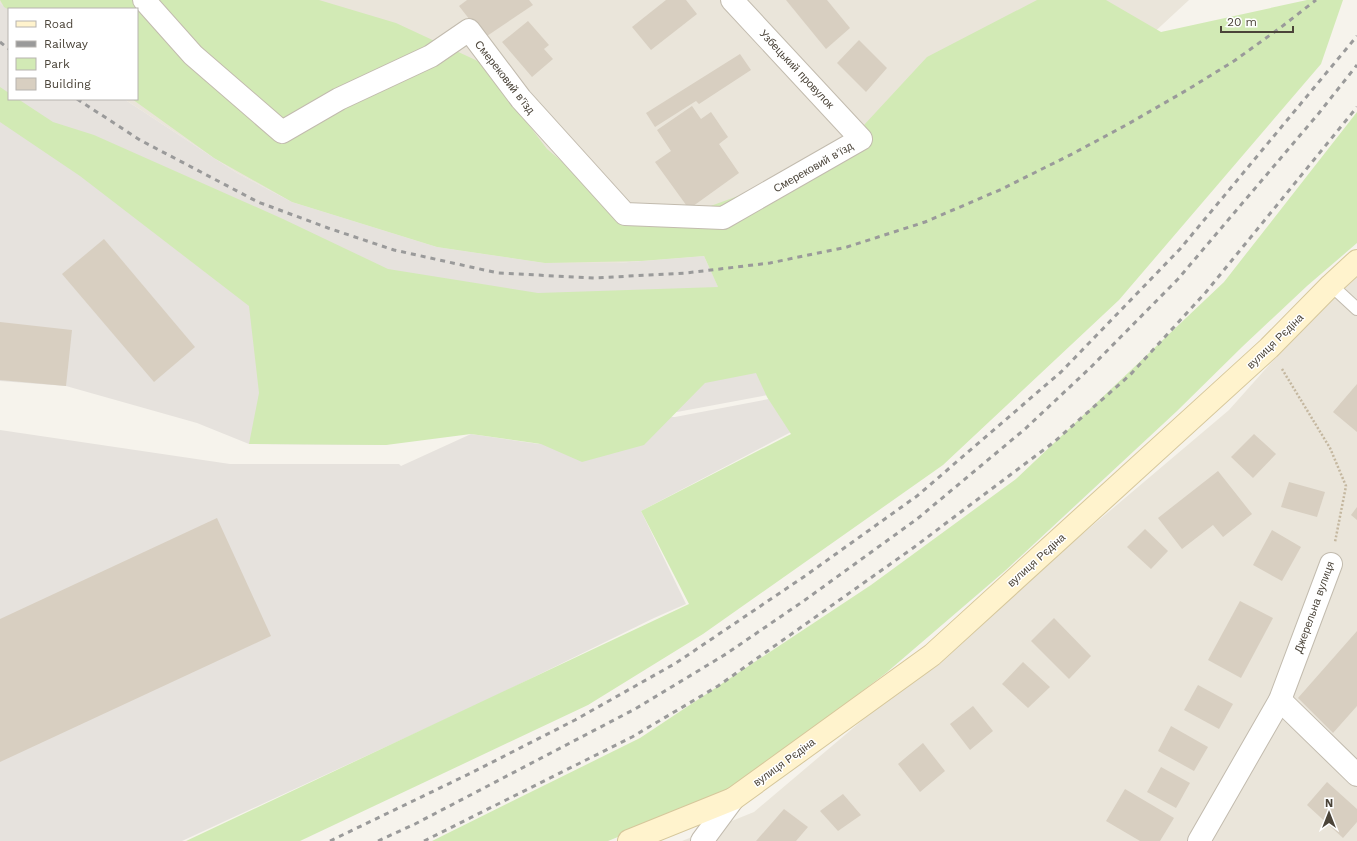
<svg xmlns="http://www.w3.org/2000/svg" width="1357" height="841" font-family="'Work Sans',sans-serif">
<rect width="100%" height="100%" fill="#f6f3ec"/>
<g fill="#eae5da">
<path d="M0,0H1189L1122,62L704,256L617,263H545L437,247L292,202L237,173L124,99H137V9H9V10L0,3Z"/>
<path d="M1357,266V841H682L754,812L1229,410Z"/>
</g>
<g fill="#e6e2dd">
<path d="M0,3L9,10V99H124L237,173L292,202L437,247L545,263H617L704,256L768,395L677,412L563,413L461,423L386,445L249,444L197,423L66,386L0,381Z"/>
<path d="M769,399L791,432L641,511L686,604L654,618L483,702L182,841H0V430L230,464H399L401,466L471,434L539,444L566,415L675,417Z"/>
</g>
<g fill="#d2eab5">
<path d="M0,0H319L396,23L482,63L547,149L625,214L686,215L801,173L861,139L864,125L927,57L1037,0H1106L1161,32L1307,0H1343L1321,64L1119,300L943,465L703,634L588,705L300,841H186L689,604L641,511L791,434L767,397L756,373L705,383L644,445L582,462L541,444L471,434L386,445L249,444L259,393L249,306L80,176L0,122V87L9,93V99H18L53,122L94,135L283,219L388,269L538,293L718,287L704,256L641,261L545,263L437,247L292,202L214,158L132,99H137V9L9,10L4,7Z"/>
<path d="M1357,112V243L1307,286L1242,347L1177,411L1006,570L886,673L731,791L608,841H432L640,738L871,585L1016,479L1224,282Z"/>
</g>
<g fill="#d8cfc1">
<path d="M467,0H529L533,5L484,38L459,6Z"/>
<path d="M666,0H686L697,14L651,50L632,27Z"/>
<path d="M786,0H827L850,28L826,49Z"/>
<path d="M528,21L549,45L544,49L553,59L532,77L502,42Z"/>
<path d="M859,40L887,68L866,92L837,63Z"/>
<path d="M740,54L751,70L699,104L696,101L655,127L646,113Z"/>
<path d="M692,106L701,119L711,112L728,137L719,144L739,173L689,209L655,162L671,151L657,130Z"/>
<path d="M104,239L195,347L154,382L62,274Z"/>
<path d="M0,322L72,330L66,386L0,380Z"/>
<path d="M1357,384V432L1333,412Z"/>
<path d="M1254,434L1276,454L1253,478L1231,457Z"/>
<path d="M1218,471L1252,514L1223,537L1213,525L1182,549L1158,518Z"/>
<path d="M1289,482L1325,492L1317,517L1281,507Z"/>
<path d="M1357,507V520L1351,515Z"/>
<path d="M217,518L271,636L0,762V619Z"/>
<path d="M1145,529L1168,551L1151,569L1127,547Z"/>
<path d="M1272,530L1301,547L1282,581L1253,565Z"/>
<path d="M1240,601L1273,618L1241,678L1208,660Z"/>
<path d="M1054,618L1091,656L1069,679L1031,641Z"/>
<path d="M1357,631V706L1333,733L1298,698Z"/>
<path d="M1023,662L1050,687L1028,708L1002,684Z"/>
<path d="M1198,685L1233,704L1219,729L1184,710Z"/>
<path d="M973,706L993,731L970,750L950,724Z"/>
<path d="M1171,726L1208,747L1194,771L1158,751Z"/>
<path d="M923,743L945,771L920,792L898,764Z"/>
<path d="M1161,767L1190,783L1176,808L1147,792Z"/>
<path d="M1327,782L1357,809V822L1343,838L1307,805Z"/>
<path d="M1125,789L1174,818L1160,841H1140L1106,821Z"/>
<path d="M843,794L861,815L838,831L820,811Z"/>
<path d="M784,809L808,827L796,841H756Z"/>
</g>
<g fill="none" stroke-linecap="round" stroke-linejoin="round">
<g stroke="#c2bbae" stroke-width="14">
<path id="lane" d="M1331,285L1357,309"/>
</g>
<g stroke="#c2bbae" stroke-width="24">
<g id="street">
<path d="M144,0L193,55L282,132L339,99L431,56L469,30L521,99L625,214L723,218L861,139L732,0"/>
<path d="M1280,700L1357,775"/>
<path d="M702,841L733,799"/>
<path d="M1199,841L1280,700L1331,564"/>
</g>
</g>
<g stroke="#d6c79b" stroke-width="24">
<path id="secondary" d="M629,841L733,799L932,655L1269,348L1331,285L1357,261"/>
</g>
<path stroke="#c4b79f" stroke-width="2.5" stroke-dasharray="2 2" stroke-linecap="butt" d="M1282,369L1330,448L1346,486L1335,542"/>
<use href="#lane" stroke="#fff" stroke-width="12"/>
<use href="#street" stroke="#fff" stroke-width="22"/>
<use href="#secondary" stroke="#fff3cd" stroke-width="22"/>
<g stroke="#9a9a9a" stroke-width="3" stroke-dasharray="5 5" stroke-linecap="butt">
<path d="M0,42L9,49"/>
<path d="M77,99L140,140L258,202L328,228L394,250L498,273L594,278L686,273L770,263L847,247L925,222L1002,189L1074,153L1128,124L1187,90L1234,61L1280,28L1316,0"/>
<path d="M330,841L471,773L575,720L676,663L805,576L917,496L1061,372L1180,249L1357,36"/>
<path d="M378,841L415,824L635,709L726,654L805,600L917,519L1025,429L1090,368L1178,279L1319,113L1357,65"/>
<path d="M424,841L632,737L718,686L913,548L1054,442L1130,375L1206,292L1357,107"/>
</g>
</g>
<g text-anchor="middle" stroke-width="3" stroke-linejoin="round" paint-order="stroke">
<g font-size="11" fill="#4b4439" stroke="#fff">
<text transform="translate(797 69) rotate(47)" y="4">Узбецький провулок</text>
<text transform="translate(505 77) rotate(52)" y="4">Смерековий в'їзд</text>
<text transform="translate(813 167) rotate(-30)" y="4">Смерековий в'їзд</text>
<text transform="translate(1275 341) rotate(-44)" y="4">вулиця Рєдіна</text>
<text transform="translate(1036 560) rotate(-42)" y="4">вулиця Рєдіна</text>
<text transform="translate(1314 607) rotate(-70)" y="4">Джерельна вулиця</text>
<text transform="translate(784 762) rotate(-36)" y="4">вулиця Рєдіна</text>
</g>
</g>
<rect x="8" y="8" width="130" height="92" fill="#ffffff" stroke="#b7b4b0"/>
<rect x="16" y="21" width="20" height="6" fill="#fff3cd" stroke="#b7b4b0"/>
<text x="44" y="28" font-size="12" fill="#4b4439">Road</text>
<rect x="16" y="41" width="20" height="6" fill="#9a9a9a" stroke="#b7b4b0"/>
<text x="44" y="48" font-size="12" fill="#4b4439">Railway</text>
<rect x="16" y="58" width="20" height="12" fill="#d2eab5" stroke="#b7b4b0"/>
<text x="44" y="68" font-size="12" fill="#4b4439">Park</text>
<rect x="16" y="78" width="20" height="12" fill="#d8cfc1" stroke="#b7b4b0"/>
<text x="44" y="88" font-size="12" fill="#4b4439">Building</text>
<g transform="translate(1329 813)" stroke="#ffffff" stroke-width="3" paint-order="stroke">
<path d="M0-3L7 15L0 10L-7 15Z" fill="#4b4439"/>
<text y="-6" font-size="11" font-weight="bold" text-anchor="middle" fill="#4b4439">N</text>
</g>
<path d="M1221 26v6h72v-6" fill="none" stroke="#4b4439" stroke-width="2"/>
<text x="1227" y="26" font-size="12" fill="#4b4439" stroke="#ffffff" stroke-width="3" paint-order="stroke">20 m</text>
</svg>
